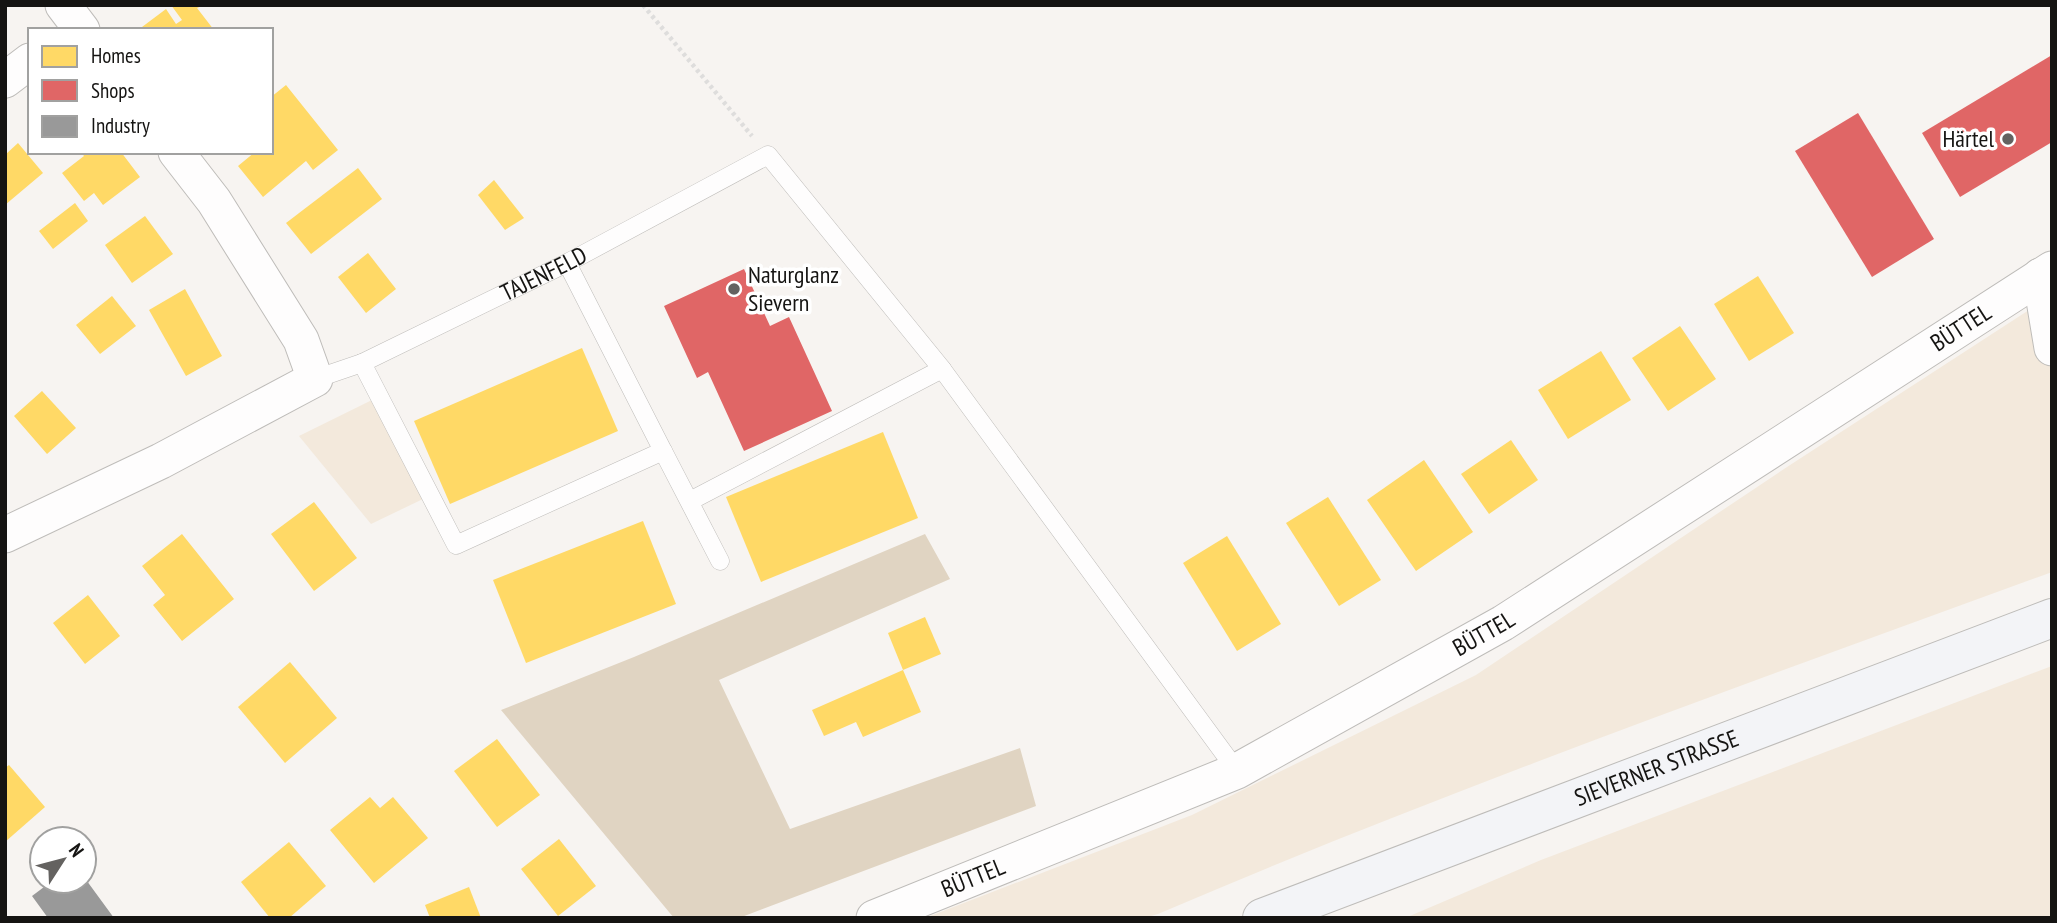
<svg xmlns="http://www.w3.org/2000/svg" width="2057" height="923" font-family="'PT Sans Narrow',sans-serif">
<rect width="100%" height="100%" fill="#f7f4f1"/>
<g fill="#f3e9dc">
<path d="M2052,295V572C1752,682 1452,788 1158,914L1144,918H925L1192,815L1476,675L1787,467Z"/>
<path d="M374,399L423,499L371,524L299,436Z"/>
<path d="M2052,666V918H1405L1541,860Z"/>
</g>
<path fill="#e0d4c2" d="M925,534L950,579L719,680L790,829L1020,748L1036,806L739,918H674L501,710L634,657Z"/>
<g fill="#ffd966">
<path d="M171,5H204L197,8L214,30H138L166,9L176,24L182,20Z"/>
<path d="M286,85L338,150L313,170L306,161L263,197L238,166L255,152H271V97Z"/>
<path d="M18,143L43,173L5,205V155Z"/>
<path d="M81,152H121L140,177L103,205L94,193L84,201L62,173L84,156Z"/>
<path d="M358,168L382,199L311,254L286,223Z"/>
<path d="M494,180L524,218L505,230L478,195Z"/>
<path d="M75,203L88,221L53,249L39,231Z"/>
<path d="M145,216L173,254L132,283L105,245Z"/>
<path d="M368,253L396,289L366,313L338,277Z"/>
<path d="M1758,276L1794,333L1749,361L1714,304Z"/>
<path d="M185,289L222,356L186,376L149,310Z"/>
<path d="M112,296L136,326L100,354L76,325Z"/>
<path d="M1680,326L1716,379L1668,411L1632,358Z"/>
<path d="M582,348L618,431L450,504L414,421Z"/>
<path d="M1601,351L1631,400L1568,439L1538,390Z"/>
<path d="M42,391L76,428L47,454L14,416Z"/>
<path d="M883,432L918,518L761,582L726,497Z"/>
<path d="M1511,440L1538,480L1489,514L1461,474Z"/>
<path d="M1424,460L1473,532L1416,571L1367,500Z"/>
<path d="M1328,497L1381,580L1339,606L1286,523Z"/>
<path d="M314,502L357,558L314,591L271,534Z"/>
<path d="M643,521L676,604L526,663L493,580Z"/>
<path d="M182,534L234,599L182,641L153,605L165,595L142,566Z"/>
<path d="M1227,536L1281,624L1237,651L1183,563Z"/>
<path d="M88,595L120,636L85,664L53,623Z"/>
<path d="M925,617L941,654L903,670L888,633Z"/>
<path d="M290,662L337,718L285,763L238,707Z"/>
<path d="M903,670L921,712L863,737L856,722L824,736L812,710Z"/>
<path d="M497,739L540,795L497,827L454,771Z"/>
<path d="M9,765L45,807L5,842V768Z"/>
<path d="M370,797L380,808L393,797L428,838L374,883L330,830Z"/>
<path d="M559,839L596,886L558,916L521,869Z"/>
<path d="M289,842L326,886L289,918H270L241,882Z"/>
<path d="M469,887L481,918H430L425,905Z"/>
</g>
<g fill="#e06666">
<path d="M2052,55V142L1960,197L1922,133Z"/>
<path d="M1858,113L1934,239L1872,277L1795,151Z"/>
<path d="M744,269L770,326L789,317L832,411L744,451L708,372L697,378L664,306Z"/>
</g>
<path fill="#999" d="M84,877L114,918H48L32,896L52,881H84Z"/>
<g fill="none" stroke-linecap="round" stroke-linejoin="round">
<g stroke="#bebcb9" stroke-width="19">
<g id="service">
<path d="M362,363L456,545L663,451L567,263"/>
<path id="s1" d="M315,379L362,363L567,263L768,155L942,369L1237,771"/>
<path d="M663,451L720,561"/>
<path d="M690,501L942,369"/>
</g>
</g>
<g stroke="#bebcb9" stroke-width="37">
<g id="minor">
<path d="M63,5L82,30"/>
<path d="M5,80L30,61"/>
<path d="M2040,276L2052,348"/>
<path d="M5,535L161,461L315,379L301,340L214,201L176,152"/>
<path id="s2" d="M874,918L1237,771L1503,623L2052,269"/>
</g>
</g>
<g stroke="#bebcb9" stroke-width="40">
<g id="secondary">
<path id="s3" d="M1262,918L2052,618"/>
</g>
</g>
<path stroke="#dedddc" stroke-width="4.5" stroke-dasharray="3.5 3.5" stroke-linecap="butt" d="M643,5L752,136"/>
<use href="#service" stroke="#fefdfd" stroke-width="18"/>
<use href="#minor" stroke="#fefdfd" stroke-width="35"/>
<use href="#secondary" stroke="#f3f4f7" stroke-width="38"/>
</g>
<g fill="#646260" stroke="#fff" stroke-width="2.5">
<circle cx="2008" cy="139" r="7"/>
<circle cx="734" cy="289" r="7"/>
</g>
<g text-anchor="middle" stroke-width="7" stroke-linejoin="round" paint-order="stroke">
<g font-size="24" fill="#151412" stroke="#fff" text-anchor="end">
<text x="1994" y="147">Härtel</text>
<text x="748" y="283" text-anchor="start">Naturglanz<tspan x="748" dy="28">Sievern</tspan></text>
</g>
<g font-size="24" fill="#151412" stroke="#fff">
<text dy="8" stroke="none"><textPath href="#s1" startOffset="252">TAJENFELD</textPath></text>
<text dy="8" stroke="none"><textPath href="#s2" startOffset="1241">BÜTTEL</textPath></text>
<text dy="8" stroke="none"><textPath href="#s2" startOffset="674">BÜTTEL</textPath></text>
<text dy="8" stroke="none"><textPath href="#s3" startOffset="422">SIEVERNER STRASSE</textPath></text>
<text dy="8" stroke="none"><textPath href="#s2" startOffset="107">BÜTTEL</textPath></text>
</g>
</g>
<rect width="2057" height="923" fill="none" stroke="#151412" stroke-width="14"/>
<rect x="28" y="28" width="245" height="126" fill="#ffffff" stroke="#a1a1a0" stroke-width="2"/>
<rect x="42" y="46" width="35" height="21" fill="#ffd966" stroke="#a1a1a0" stroke-width="2"/>
<text x="91" y="63" font-size="21" fill="#151412">Homes</text>
<rect x="42" y="80" width="35" height="21" fill="#e06666" stroke="#a1a1a0" stroke-width="2"/>
<text x="91" y="98" font-size="21" fill="#151412">Shops</text>
<rect x="42" y="116" width="35" height="21" fill="#999999" stroke="#a1a1a0" stroke-width="2"/>
<text x="91" y="133" font-size="21" fill="#151412">Industry</text>
<g transform="translate(63 860) rotate(54)"><circle r="33" fill="#ffffff" stroke="#a1a1a0" stroke-width="2"/>
<path d="M0-5L12 26L0 18L-12 26Z" fill="#646260"/>
<text y="-10" font-size="19" font-weight="bold" text-anchor="middle" fill="#151412">N</text>
</g>
</svg>
